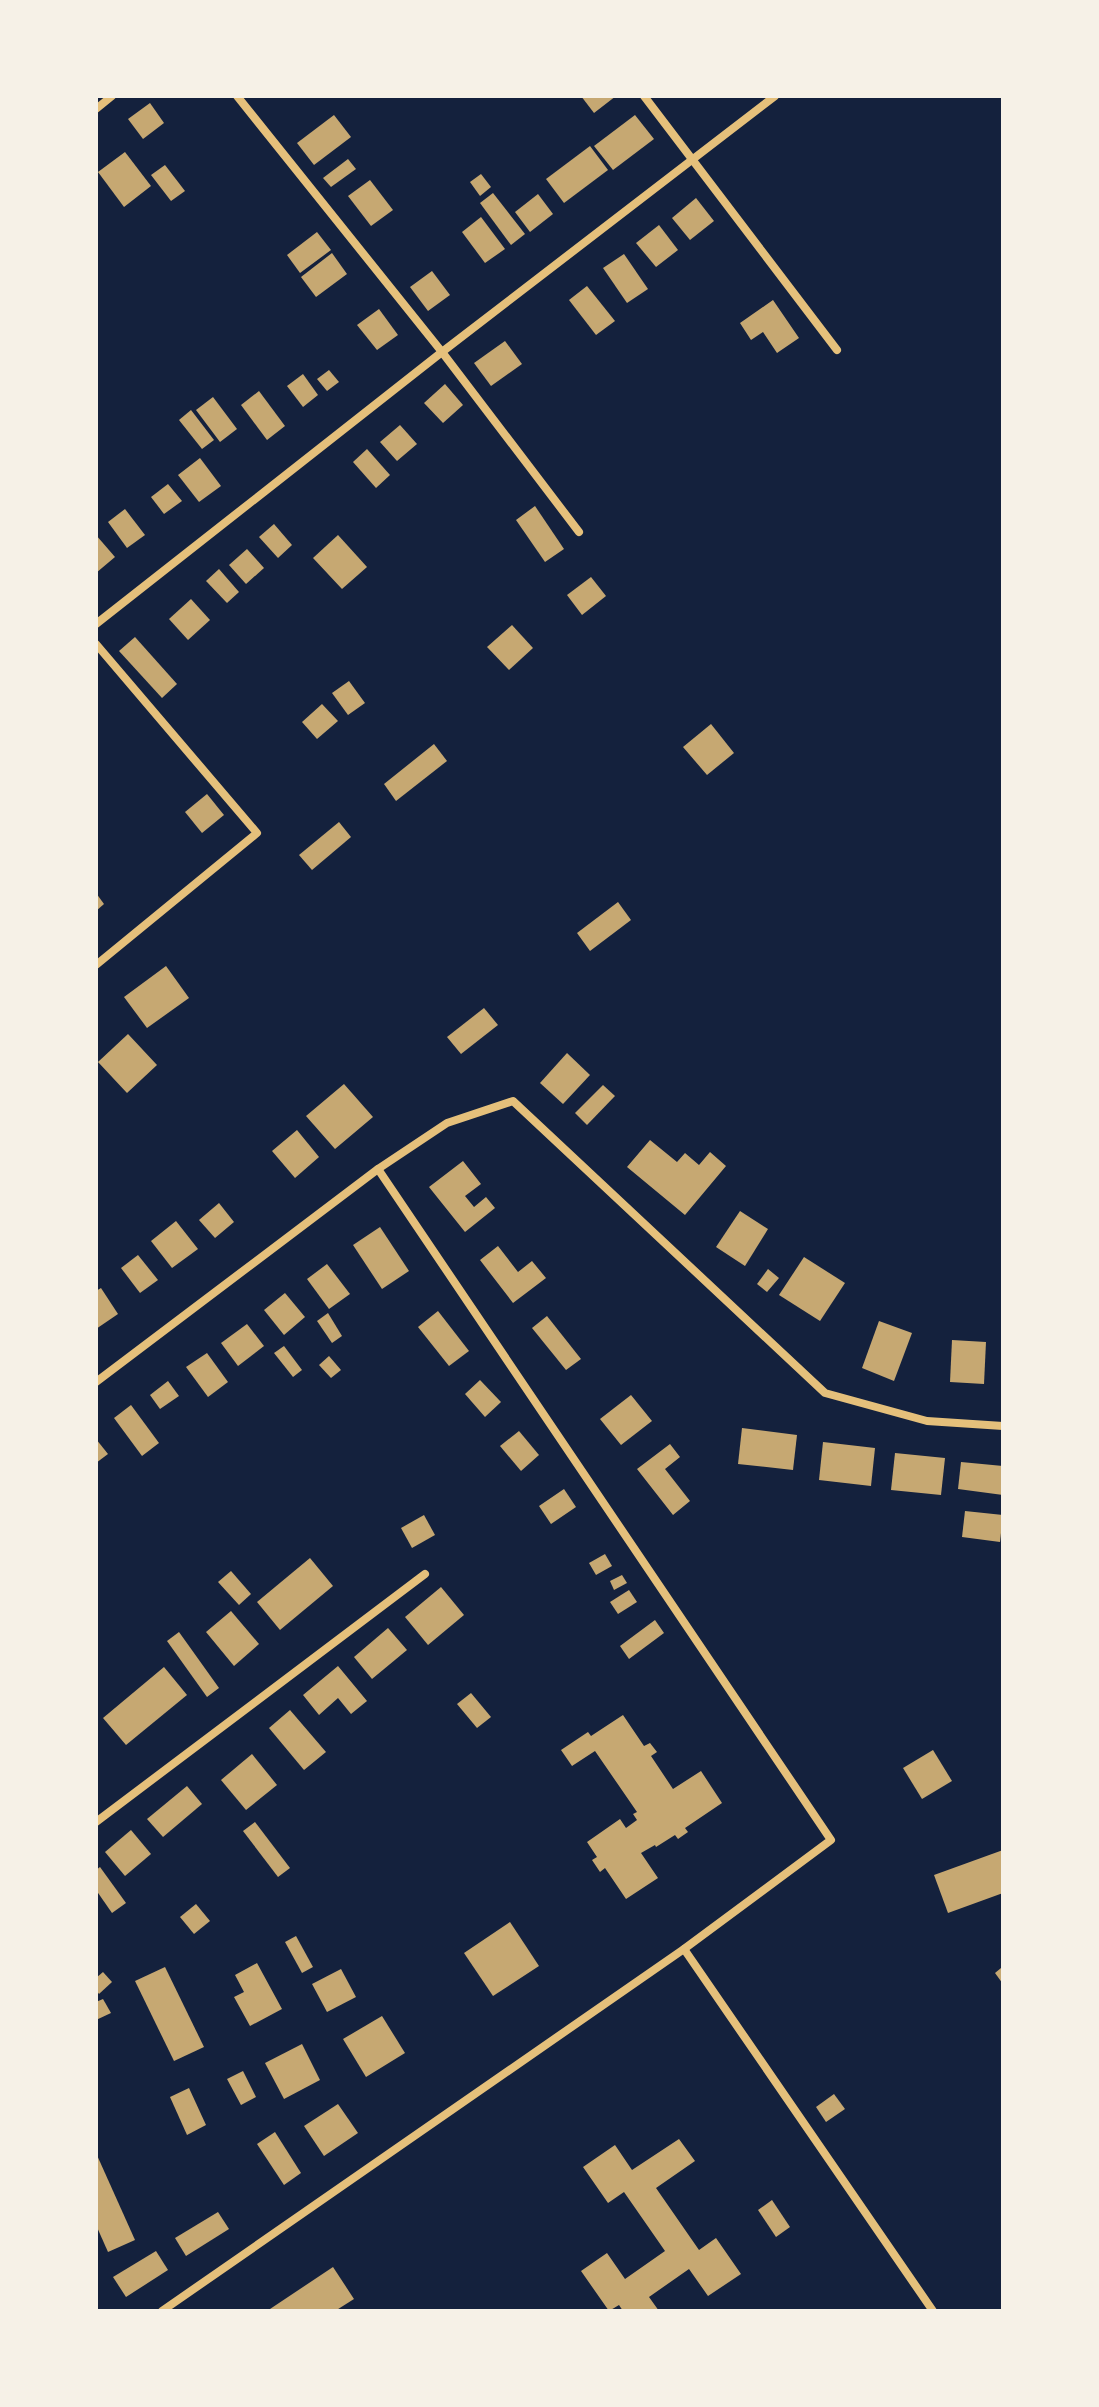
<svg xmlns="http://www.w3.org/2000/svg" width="1099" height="2407" font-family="'Crimson Pro',serif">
<rect width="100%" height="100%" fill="#14213d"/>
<g fill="#c6a872">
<path d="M581,96H616L594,113Z"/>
<path d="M150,103L164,123L143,139L128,119Z"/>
<path d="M334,115L351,137L314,165L297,143Z"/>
<path d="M635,115L654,139L613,170L594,146Z"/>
<path d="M590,146L608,170L564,203L546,179Z"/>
<path d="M125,152L151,186L124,207L98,172Z"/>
<path d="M348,159L356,169L331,187L323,178Z"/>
<path d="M165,165L185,191L171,201L151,175Z"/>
<path d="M481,174L491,187L480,196L470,182Z"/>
<path d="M370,180L393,210L371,226L348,196Z"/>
<path d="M493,193L525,234L511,245L480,203Z"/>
<path d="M538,194L553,214L530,232L515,212Z"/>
<path d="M696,198L714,221L690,240L672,218Z"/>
<path d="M481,217L505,249L485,263L462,232Z"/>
<path d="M659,225L678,250L656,267L636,243Z"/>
<path d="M317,232L331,250L300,273L287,255Z"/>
<path d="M332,253L347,274L316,297L301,277Z"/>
<path d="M624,254L648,289L627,303L603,268Z"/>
<path d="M432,271L450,295L428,311L410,287Z"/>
<path d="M587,286L615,321L596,335L569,300Z"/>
<path d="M773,300L799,338L777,353L763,332L751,340L740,323Z"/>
<path d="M379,309L398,335L377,350L357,325Z"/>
<path d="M505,341L522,364L491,386L474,363Z"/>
<path d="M329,370L339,382L327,391L317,379Z"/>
<path d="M303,374L318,395L303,407L287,386Z"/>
<path d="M445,384L463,405L443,423L424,403Z"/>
<path d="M259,391L285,426L267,440L241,405Z"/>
<path d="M213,397L237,429L220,442L196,410Z"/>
<path d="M191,410L214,440L202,449L179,420Z"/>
<path d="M400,425L417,444L397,461L380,442Z"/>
<path d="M367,449L390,475L376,488L353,462Z"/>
<path d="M200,458L221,486L199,502L178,475Z"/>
<path d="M168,484L182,501L164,514L151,497Z"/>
<path d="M535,506L564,549L545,562L516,520Z"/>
<path d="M125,509L145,535L127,548L108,522Z"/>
<path d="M274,524L292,545L278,558L259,537Z"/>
<path d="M96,535L115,557L96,573Z"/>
<path d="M338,535L367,567L342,589L313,558Z"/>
<path d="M247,549L264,568L246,584L229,565Z"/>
<path d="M219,569L239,592L227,603L206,581Z"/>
<path d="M591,577L606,596L582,615L567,595Z"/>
<path d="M191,599L210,620L188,640L169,619Z"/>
<path d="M512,625L533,648L509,670L487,647Z"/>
<path d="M135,637L177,684L162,698L119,651Z"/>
<path d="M349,681L365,703L348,715L332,693Z"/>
<path d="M322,704L338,721L317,739L302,722Z"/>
<path d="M711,724L734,753L707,775L683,747Z"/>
<path d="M434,744L447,761L396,801L384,784Z"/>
<path d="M207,794L224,815L202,833L185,812Z"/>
<path d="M339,822L351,837L312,870L299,855Z"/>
<path d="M96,893L104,904L96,911Z"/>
<path d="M618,902L631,920L590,951L577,933Z"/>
<path d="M166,966L189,998L147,1028L124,997Z"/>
<path d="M484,1008L498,1025L461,1054L447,1037Z"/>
<path d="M128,1034L157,1065L127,1093L98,1062Z"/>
<path d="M567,1053L590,1075L563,1104L540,1083Z"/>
<path d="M344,1084L373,1117L335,1149L306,1116Z"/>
<path d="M603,1085L615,1096L587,1125L575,1113Z"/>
<path d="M297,1130L319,1157L295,1178L272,1151Z"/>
<path d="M650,1140L677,1162L685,1153L699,1165L710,1152L726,1166L685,1215L627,1167Z"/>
<path d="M463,1161L481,1184L465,1196L474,1207L486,1197L495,1208L465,1232L429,1187Z"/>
<path d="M219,1203L234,1222L215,1238L199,1220Z"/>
<path d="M740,1211L768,1229L745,1266L716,1247Z"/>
<path d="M176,1221L198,1249L172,1268L151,1241Z"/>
<path d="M380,1227L409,1271L382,1289L353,1245Z"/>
<path d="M498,1246L518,1272L532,1261L546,1278L513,1303L480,1260Z"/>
<path d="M138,1255L158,1280L140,1293L121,1268Z"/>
<path d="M804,1257L845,1283L820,1321L779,1295Z"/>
<path d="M327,1264L350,1294L329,1309L307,1279Z"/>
<path d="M768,1269L779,1278L767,1292L757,1284Z"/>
<path d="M101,1288L118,1314L96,1329V1291Z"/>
<path d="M285,1293L305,1317L284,1335L264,1310Z"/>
<path d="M438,1311L469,1351L449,1366L418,1327Z"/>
<path d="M328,1313L342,1336L332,1343L317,1321Z"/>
<path d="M547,1316L581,1359L566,1370L532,1328Z"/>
<path d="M879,1321L912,1333L894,1381L862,1368Z"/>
<path d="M247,1324L264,1346L238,1366L221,1343Z"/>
<path d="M952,1340L986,1342L984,1384L950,1382Z"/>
<path d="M284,1346L302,1370L293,1377L274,1353Z"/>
<path d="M207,1353L228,1382L208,1397L186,1367Z"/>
<path d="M329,1356L341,1370L331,1378L319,1365Z"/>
<path d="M480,1380L501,1402L485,1417L465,1394Z"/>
<path d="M168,1381L179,1396L160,1409L150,1395Z"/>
<path d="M631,1395L652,1421L621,1445L600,1419Z"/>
<path d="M131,1405L159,1443L142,1456L114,1418Z"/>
<path d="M742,1428L797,1435L793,1470L738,1464Z"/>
<path d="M519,1431L539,1455L521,1471L500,1446Z"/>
<path d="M96,1439L108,1454L96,1463Z"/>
<path d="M823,1442L875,1448L871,1486L819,1480Z"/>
<path d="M670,1444L680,1457L665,1469L690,1501L673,1515L637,1469Z"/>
<path d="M895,1453L945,1458L941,1495L891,1490Z"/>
<path d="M961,1462L1003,1466V1495L958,1489Z"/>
<path d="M564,1489L576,1507L551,1524L539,1506Z"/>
<path d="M965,1511L1003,1515L1000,1542L962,1537Z"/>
<path d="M424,1515L435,1535L412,1548L401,1528Z"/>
<path d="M605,1554L612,1566L596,1575L589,1563Z"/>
<path d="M310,1558L333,1586L280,1630L257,1602Z"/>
<path d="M231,1571L251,1594L239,1605L218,1582Z"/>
<path d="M622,1575L627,1583L614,1590L610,1581Z"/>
<path d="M441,1587L464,1615L428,1645L405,1617Z"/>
<path d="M629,1590L637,1602L618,1614L610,1602Z"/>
<path d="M231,1611L259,1644L234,1666L206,1632Z"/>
<path d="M655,1620L664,1633L629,1659L620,1646Z"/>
<path d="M388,1628L407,1650L372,1679L354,1657Z"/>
<path d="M179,1632L219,1688L207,1697L167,1641Z"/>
<path d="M338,1666L367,1701L351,1714L338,1698L319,1715L303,1695Z"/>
<path d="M164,1667L187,1695L126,1745L103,1718Z"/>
<path d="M471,1693L491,1717L477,1728L457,1704Z"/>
<path d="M290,1710L326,1752L304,1770L269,1728Z"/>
<path d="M623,1715L644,1746L650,1743L657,1752L651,1756L673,1789L701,1771L722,1803L685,1828L688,1832L678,1839L675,1835L656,1847L655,1845L641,1853L658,1878L626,1899L605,1868L600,1872L592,1860L597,1857L587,1842L620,1819L626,1828L637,1820L633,1814L637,1812L595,1751L572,1766L561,1750L588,1732L591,1736Z"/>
<path d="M933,1750L952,1781L922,1799L903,1768Z"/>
<path d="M252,1754L277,1785L246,1810L221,1780Z"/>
<path d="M187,1786L202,1804L163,1837L147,1819Z"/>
<path d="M255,1822L290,1868L278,1877L243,1831Z"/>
<path d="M131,1830L151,1854L125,1876L105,1852Z"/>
<path d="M1003,1850V1893L948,1913L934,1875Z"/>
<path d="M100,1867L126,1903L112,1913L96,1890V1870Z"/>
<path d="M196,1904L210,1921L194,1934L180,1917Z"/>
<path d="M510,1922L539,1966L493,1996L464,1953Z"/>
<path d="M296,1936L313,1967L302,1973L285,1942Z"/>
<path d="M257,1963L282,2009L250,2026L234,1997L244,1992L235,1975Z"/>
<path d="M165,1967L204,2047L174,2061L135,1981Z"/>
<path d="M1001,1968L1003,1971V1984L995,1973Z"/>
<path d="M341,1969L356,1997L327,2012L312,1984Z"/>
<path d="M103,1972L112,1982L99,1994L96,1990V1978Z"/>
<path d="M103,1999L111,2013L96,2020V2002Z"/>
<path d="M382,2016L405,2053L366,2077L343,2039Z"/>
<path d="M302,2044L320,2080L284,2099L265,2063Z"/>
<path d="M243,2071L256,2097L241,2105L227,2079Z"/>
<path d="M189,2088L206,2125L187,2135L170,2097Z"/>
<path d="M834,2094L845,2109L826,2122L816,2107Z"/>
<path d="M338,2104L358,2133L324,2156L304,2126Z"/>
<path d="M275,2132L301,2173L284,2185L257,2144Z"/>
<path d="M679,2139L695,2161L656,2188L699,2250L716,2238L741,2274L708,2296L689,2269L649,2297L659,2311H623L619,2305L609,2311L581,2271L607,2253L625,2279L665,2251L624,2192L608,2203L583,2167L615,2145L632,2170Z"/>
<path d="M96,2153L135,2240L108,2252L96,2225Z"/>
<path d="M772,2200L790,2227L776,2237L758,2210Z"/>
<path d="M218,2212L229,2229L186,2256L175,2238Z"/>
<path d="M156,2251L168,2270L126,2297L113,2277Z"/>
<path d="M333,2267L354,2299L335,2311H267Z"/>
</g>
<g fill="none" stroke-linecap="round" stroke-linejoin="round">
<g stroke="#e5c07b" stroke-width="8">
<path d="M237,96L442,352L579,532"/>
<path d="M644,96L837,350"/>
<path d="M96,109L112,96"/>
<path d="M96,624L442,352L775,96"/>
<path d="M96,644L257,833L96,965"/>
<path d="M96,1382L378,1169L447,1123L513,1101L825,1393L927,1421L1003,1426"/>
<path d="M96,1822L425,1574"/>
<path d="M684,1949L933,2311"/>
<path d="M162,2311L684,1949L831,1840L378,1169"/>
</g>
</g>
<rect width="1099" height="2407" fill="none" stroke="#f6f1e7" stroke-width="196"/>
</svg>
